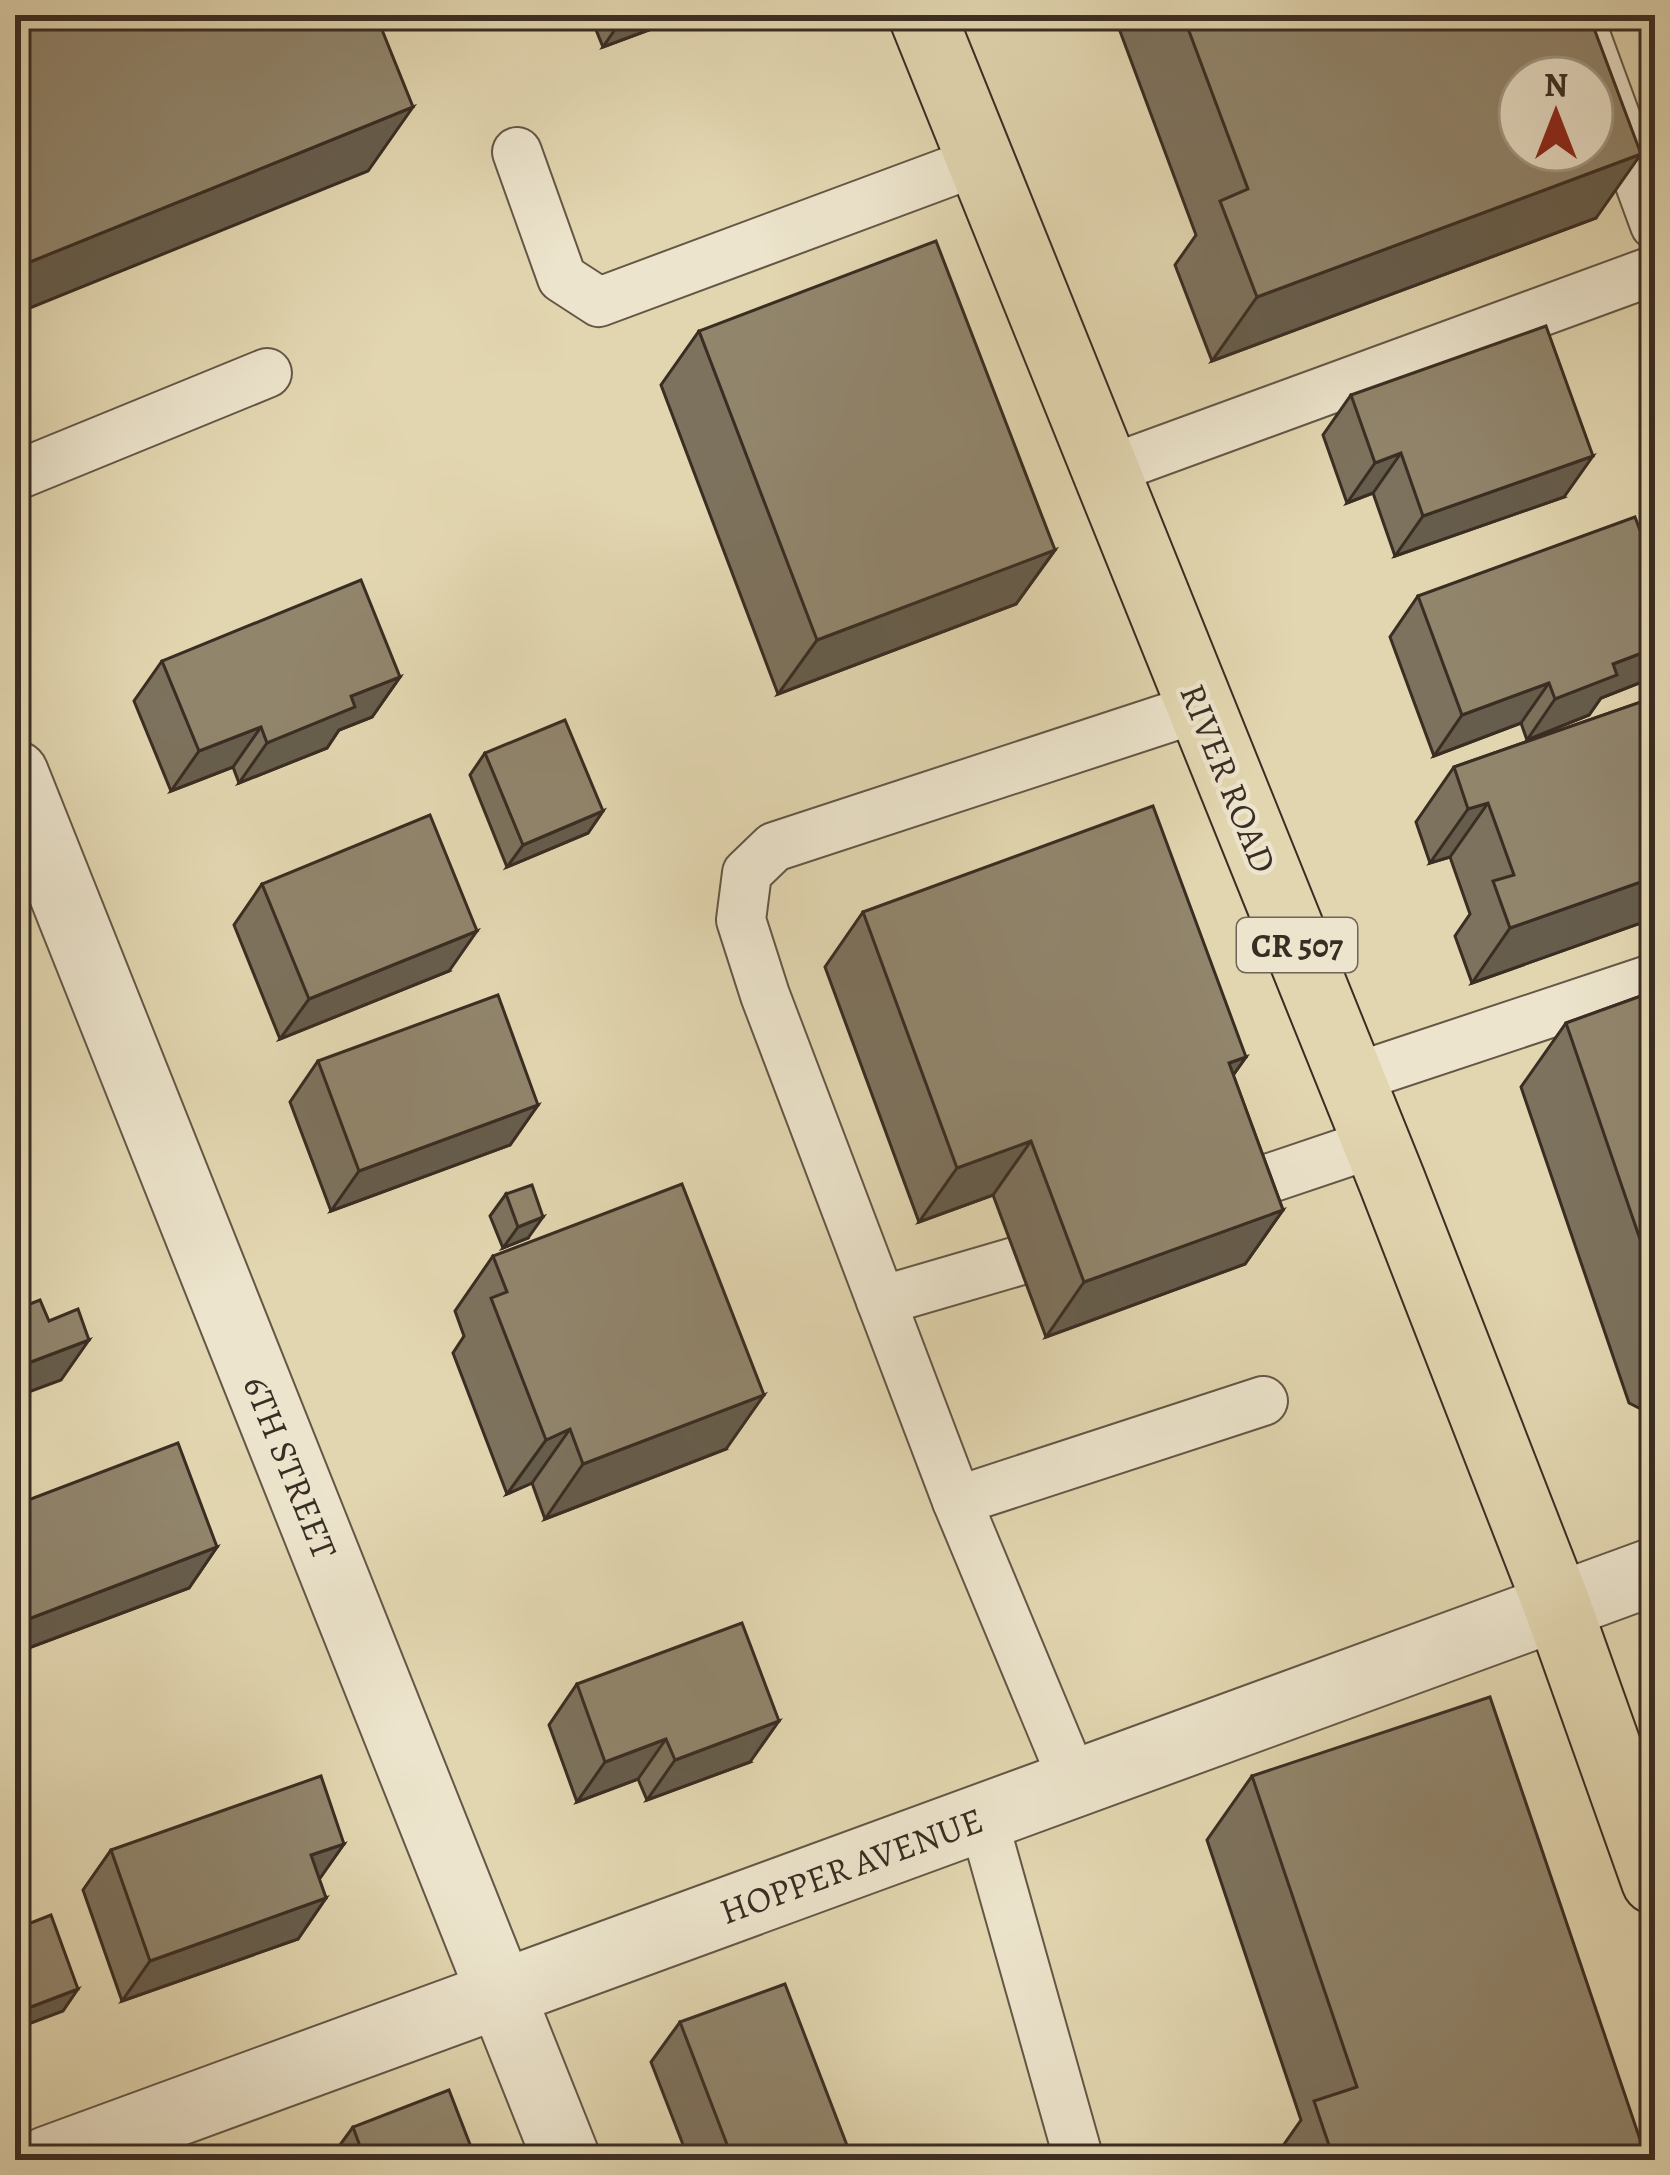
<svg xmlns="http://www.w3.org/2000/svg" width="1670" height="2175" font-family="Alegreya,serif">
<rect width="100%" height="100%" fill="#e2d6b0"/>
<filter id="stains"><feTurbulence type="fractalNoise" baseFrequency=".00167" numOctaves="4"/><feColorMatrix values="0 0 0 0 .2 0 0 0 0 .09 0 0 0 0 .02 0 0 0 .5 -.17"/></filter>
<radialGradient id="worn" r=".72"><stop offset=".6" stop-color="#630" stop-opacity="0"/><stop offset="1" stop-color="#630" stop-opacity=".3"/></radialGradient>
<g fill="none" stroke-linecap="round" stroke-linejoin="round">
<g stroke="#645746" stroke-width="52">
<g id="lane">
<path d="M1578,15L1655,225"/>
<path d="M517,152L562,278L599,302L981,160"/>
<path d="M1106,471L1655,270"/>
<path d="M15,476L267,373"/>
<path d="M1351,1079L1655,978"/>
<path d="M1220,1195L1377,1142"/>
<path d="M881,1301L1018,1261"/>
<path d="M957,1501L1263,1401"/>
<path d="M1074,1782L957,1501L765,995L741,920L747,873L774,847L1201,707"/>
<path d="M982,1816L1079,2160"/>
</g>
</g>
<g stroke="#645746" stroke-width="70">
<g id="street">
<path d="M15,774L567,2160"/>
<path d="M47,2160L1655,1571"/>
</g>
</g>
<g stroke="#3a2d23" stroke-width="70">
<path id="primary" d="M922,15L1392,1181L1557,1605L1655,1881"/>
</g>
<use href="#lane" stroke="#ece4cc" stroke-width="48"/>
<use href="#street" stroke="#ece4cc" stroke-width="66"/>
<use href="#primary" stroke="#e2d6b0" stroke-width="66"/>
</g>
<g fill="#7d725d" stroke="#3a2d23" stroke-width="3">
<path d="M590,15H689L603,47Z"/>
<path d="M1114,15H1589L1596,218L1212,361L1175,265L1196,235Z"/>
<path d="M699,331L1055,550L1016,604L778,694L661,385Z"/>
<path d="M1351,395L1564,497L1395,556L1373,493L1347,503L1323,435Z"/>
<path d="M1418,596L1655,648V675L1652,678L1601,698L1589,715L1527,740L1521,723L1434,756L1390,637Z"/>
<path d="M162,661L400,677L372,717L339,730L327,748L239,783L233,767L171,791L134,701Z"/>
<path d="M1655,697V918L1472,983L1455,936L1470,914L1450,857L1430,863L1416,822L1454,767Z"/>
<path d="M485,753L603,811L588,833L507,867L470,775Z"/>
<path d="M262,884L449,971L280,1039L234,925Z"/>
<path d="M863,912L1246,1057L1233,1075L1283,1210L1245,1264L1046,1337L993,1195L919,1222L825,967Z"/>
<path d="M1655,991V1416L1629,1403L1521,1087L1566,1023Z"/>
<path d="M318,1061L538,1105L510,1145L331,1211L290,1102Z"/>
<path d="M506,1194L528,1238L503,1248L490,1216Z"/>
<path d="M493,1256L726,1449L545,1519L532,1483L507,1494L453,1353L464,1336L455,1311Z"/>
<path d="M15,1505L217,1547L189,1588L15,1653Z"/>
<path d="M577,1684L750,1762L647,1800L638,1779L577,1802L549,1725Z"/>
<path d="M1252,1776L1647,2160H1273L1301,2120L1207,1840Z"/>
<path d="M344,1844L319,1879L326,1898L298,1939L122,2001L83,1890L111,1850Z"/>
<path d="M680,2022L848,2148L840,2160H689L651,2062Z"/>
<path d="M353,2127L476,2160H329Z"/>
</g>
<g fill="#665d4c" stroke="#3a2d23" stroke-width="3">
<path d="M625,15H689L603,47Z"/>
<path d="M413,107L368,171L15,314V268Z"/>
<path d="M1641,154L1596,218L1212,361L1257,297Z"/>
<path d="M1401,453L1373,493L1347,503L1375,463Z"/>
<path d="M1593,456L1564,497L1395,556L1423,516Z"/>
<path d="M1055,550L1016,604L778,694L817,640Z"/>
<path d="M1655,648V675L1652,678L1601,698L1589,715L1527,740L1555,699L1613,664Z"/>
<path d="M400,677L372,717L339,730L327,748L239,783L267,743L351,696Z"/>
<path d="M1549,683L1521,723L1434,756L1462,715Z"/>
<path d="M261,727L233,767L171,791L199,751Z"/>
<path d="M1488,803L1450,857L1430,863L1468,809Z"/>
<path d="M603,811L588,833L507,867L523,845Z"/>
<path d="M1655,877V918L1472,983L1510,928Z"/>
<path d="M477,931L449,971L280,1039L309,999Z"/>
<path d="M1246,1057L1208,1111L1229,1063Z"/>
<path d="M538,1105L510,1145L331,1211L359,1171Z"/>
<path d="M1031,1141L993,1195L919,1222L957,1168Z"/>
<path d="M1283,1210L1245,1264L1046,1337L1084,1282Z"/>
<path d="M543,1217L528,1238L503,1248L518,1227Z"/>
<path d="M89,1340L61,1380L15,1397V1368Z"/>
<path d="M764,1395L726,1449L545,1519L583,1464Z"/>
<path d="M570,1429L532,1483L507,1494L546,1440Z"/>
<path d="M217,1547L189,1588L15,1653V1635L26,1620Z"/>
<path d="M779,1721L750,1762L647,1800L675,1760Z"/>
<path d="M666,1739L638,1779L577,1802L605,1762Z"/>
<path d="M344,1844L316,1884L311,1855Z"/>
<path d="M326,1898L298,1939L122,2001L150,1961Z"/>
<path d="M78,1989L63,2011L15,2029V2013Z"/>
<path d="M848,2148L840,2160H817Z"/>
</g>
<g fill="#91856c" stroke="#3a2d23" stroke-width="3" fill-rule="evenodd">
<path d="M15,15H376L413,107L15,268Z"/>
<path d="M1183,15H1589L1641,154L1257,297L1220,201L1248,189ZM1520,78H1592V150H1520Z"/>
<path d="M936,241L1055,550L817,640L699,331Z"/>
<path d="M1546,326L1593,456L1423,516L1401,453L1375,463L1351,395Z"/>
<path d="M1635,517L1655,570V648L1613,664L1617,675L1555,699L1549,683L1462,715L1418,596Z"/>
<path d="M361,580L400,677L351,696L355,707L267,743L261,727L199,751L162,661Z"/>
<path d="M1655,697V877L1510,928L1493,881L1514,875L1488,803L1468,809L1454,767Z"/>
<path d="M565,720L603,811L523,845L485,753Z"/>
<path d="M1153,806L1246,1057L1229,1063L1283,1210L1084,1282L1031,1141L957,1168L863,912Z"/>
<path d="M430,815L477,931L309,999L262,884Z"/>
<path d="M1655,991V1283L1566,1023Z"/>
<path d="M498,995L538,1105L359,1171L318,1061Z"/>
<path d="M682,1184L764,1395L583,1464L570,1429L546,1440L491,1298L507,1292L493,1256Z"/>
<path d="M532,1185L543,1217L518,1227L506,1194Z"/>
<path d="M15,1266L30,1304L40,1300L49,1321L78,1309L89,1340L15,1368Z"/>
<path d="M178,1443L217,1547L26,1620L15,1592V1576L21,1575L15,1560V1505Z"/>
<path d="M742,1623L779,1721L675,1760L666,1739L605,1762L577,1684Z"/>
<path d="M1490,1697L1647,2160H1334L1314,2101L1357,2087L1252,1776Z"/>
<path d="M321,1776L344,1844L311,1855L326,1898L150,1961L111,1850Z"/>
<path d="M51,1915L78,1989L15,2013V1929Z"/>
<path d="M785,1984L848,2148L818,2160H733L680,2022Z"/>
<path d="M449,2090L476,2160H365L353,2127Z"/>
</g>
<g text-anchor="middle" stroke-width="9" stroke-linejoin="round" paint-order="stroke">
<rect fill="#ece4cc" stroke="#6f6456" stroke-width="3" x="1237" y="918" width="120" height="54" rx="9"/>
<g font-size="33" font-weight="bold" fill="#3a2d23">
<text x="1297" y="957">CR 507</text>
</g>
<g font-size="36" fill="#3a2d23" stroke="#ece4cc">
<text transform="translate(1229 778) rotate(68)" y="13">RIVER ROAD</text>
<text transform="translate(291 1467) rotate(68)" y="13">6TH STREET</text>
<text transform="translate(851 1865) rotate(-20)" y="13">HOPPER AVENUE</text>
</g>
</g>
<rect width="1670" height="2175" fill="none" stroke="#e2d6b0" stroke-width="60"/>
<rect x="18" y="18" width="1634" height="2139" fill="none" stroke="#3a2d23" stroke-width="6"/>
<rect x="30" y="30" width="1610" height="2115" fill="none" stroke="#3a2d23" stroke-width="3"/>
<g transform="translate(1556 114)"><circle r="57" fill="#ece4cc" stroke="#a59b88" stroke-width="3"/>
<path d="M0-9L21 45L0 30L-21 45Z" fill="#8f2418"/>
<text y="-18" font-size="33" font-weight="bold" text-anchor="middle" fill="#3a2d23">N</text>
</g>
<rect width="100%" height="100%" filter="url(#stains)"/>
<rect width="100%" height="100%" fill="url(#worn)"/>
</svg>
